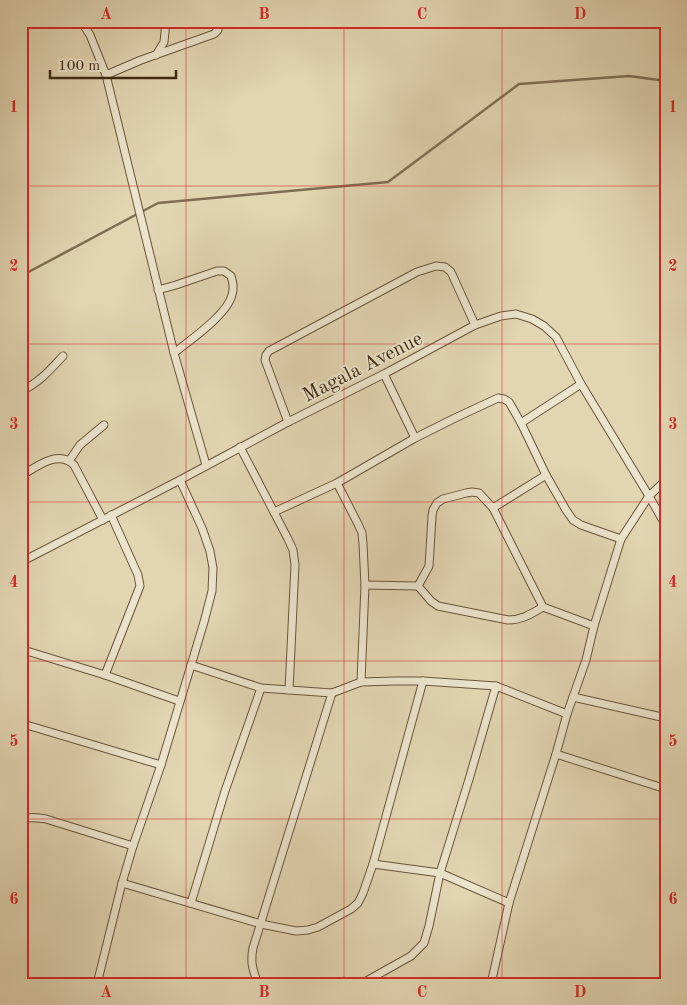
<svg xmlns="http://www.w3.org/2000/svg" width="687" height="1005" font-family="'Old Standard TT',serif">
<rect width="100%" height="100%" fill="#e2d5b2"/>
<filter id="stains"><feTurbulence type="fractalNoise" baseFrequency=".004" numOctaves="4"/><feColorMatrix values="0 0 0 0 .2 0 0 0 0 .09 0 0 0 0 .02 0 0 0 .5 -.17"/></filter>
<radialGradient id="worn" r=".72"><stop offset=".6" stop-color="#630" stop-opacity="0"/><stop offset="1" stop-color="#630" stop-opacity=".3"/></radialGradient>
<g fill="none" stroke-linecap="round" stroke-linejoin="round">
<path stroke="#7f6e52" stroke-width="2.5" d="M21,276L158,203L388,182L519,84L629,76L666,81"/>
<g stroke="#67553b" stroke-width="9">
<g id="street">
<path d="M81,21L90,35L106,75L174,353L206,465"/>
<path d="M156,55L164,42L166,21"/>
<path d="M106,75L141,60L214,34L218,30V21"/>
<path d="M158,290L176,285L217,271H224L231,276C233,282 234,289 232,295C227,315 190,340 174,353"/>
<path d="M384,374L415,438"/>
<path d="M21,391C39,383 50,370 63,356"/>
<path d="M288,422L265,360L266,355L269,351L417,272L436,266L445,267L451,272L475,325"/>
<path d="M521,423L581,384"/>
<path d="M240,447L288,539L293,550L295,565L289,690"/>
<path d="M69,461L80,445L104,425"/>
<path d="M21,476C36,467 58,449 74,465L103,520"/>
<path d="M337,483L358,524L362,533L363,544L365,585L361,682"/>
<path d="M493,508L546,475"/>
<path d="M274,512L337,483L415,438L455,418L498,398L504,399L509,402L521,423L546,475L566,510L573,520L581,525L621,539"/>
<path d="M21,562L180,480L288,422L384,374L475,325L501,316L516,314L532,319L544,326L556,337L581,384L649,496L666,526"/>
<path d="M365,585L418,586"/>
<path d="M418,586L429,566L432,516L433,510L437,503L443,499L466,493L472,492L479,493L493,508L543,607L594,626"/>
<path d="M418,586L431,601L438,606L508,620C522,620 531,614 543,607"/>
<path d="M21,651L30,652L105,675L179,701"/>
<path d="M191,665L261,688L332,693L361,682L395,681H423L496,686L567,714"/>
<path d="M105,675L140,586L138,575L111,515"/>
<path d="M573,697L666,718"/>
<path d="M21,725L30,726L161,765"/>
<path d="M556,754L666,789"/>
<path d="M21,820C29,816 38,818 46,819L133,846"/>
<path d="M373,864L440,873L509,903"/>
<path d="M122,883L261,924L296,931L308,930L318,927L351,909L358,903L363,893L373,864L423,681"/>
<path d="M191,903L225,791L261,688"/>
<path d="M97,984L122,883L133,846L161,765L204,622L212,591L213,568L210,551L202,528L180,480"/>
<path d="M258,984C253,970 250,963 253,948L332,693"/>
<path d="M361,984L411,956L424,943L429,926L440,873L470,776L496,686"/>
<path d="M491,984L509,903L556,754L567,714L586,660L594,626L621,539L649,496L666,480"/>
</g>
</g>
<use href="#street" stroke="#ece4cd" stroke-width="7"/>
</g>
<path fill="none" stroke="#d62828" stroke-width="1" stroke-opacity="0.55" d="M186,21V984M344,21V984M502,21V984M21,186H666M21,344H666M21,502H666M21,661H666M21,819H666"/>
<g text-anchor="middle" stroke-width="4" stroke-linejoin="round" paint-order="stroke">
<g font-size="20" fill="#3e2a13" stroke="#ece4cd">
<text transform="translate(362 366) rotate(-27)" y="7">Magala Avenue</text>
</g>
</g>
<rect width="687" height="1005" fill="none" stroke="#e2d5b2" stroke-width="55"/>
<path d="M50 70v8h126v-8" fill="none" stroke="#3e2a13" stroke-width="2.5"/>
<text x="58" y="70" font-size="15" fill="#3e2a13" stroke="#ece4cd" stroke-width="4" paint-order="stroke">100 m</text>
<rect x="28" y="28" width="632" height="950" fill="none" stroke="#d62828" stroke-width="2"/>
<g font-size="16" text-anchor="middle" font-weight="bold" fill="#d62828">
<text x="106" y="19">A</text>
<text x="264" y="19">B</text>
<text x="422" y="19">C</text>
<text x="580" y="19">D</text>
<text x="14" y="112">1</text>
<text x="673" y="112">1</text>
<text x="14" y="271">2</text>
<text x="673" y="271">2</text>
<text x="14" y="429">3</text>
<text x="673" y="429">3</text>
<text x="14" y="587">4</text>
<text x="673" y="587">4</text>
<text x="14" y="746">5</text>
<text x="673" y="746">5</text>
<text x="14" y="904">6</text>
<text x="673" y="904">6</text>
<text x="106" y="997">A</text>
<text x="264" y="997">B</text>
<text x="422" y="997">C</text>
<text x="580" y="997">D</text>
</g>
<rect width="100%" height="100%" filter="url(#stains)"/>
<rect width="100%" height="100%" fill="url(#worn)"/>
</svg>
